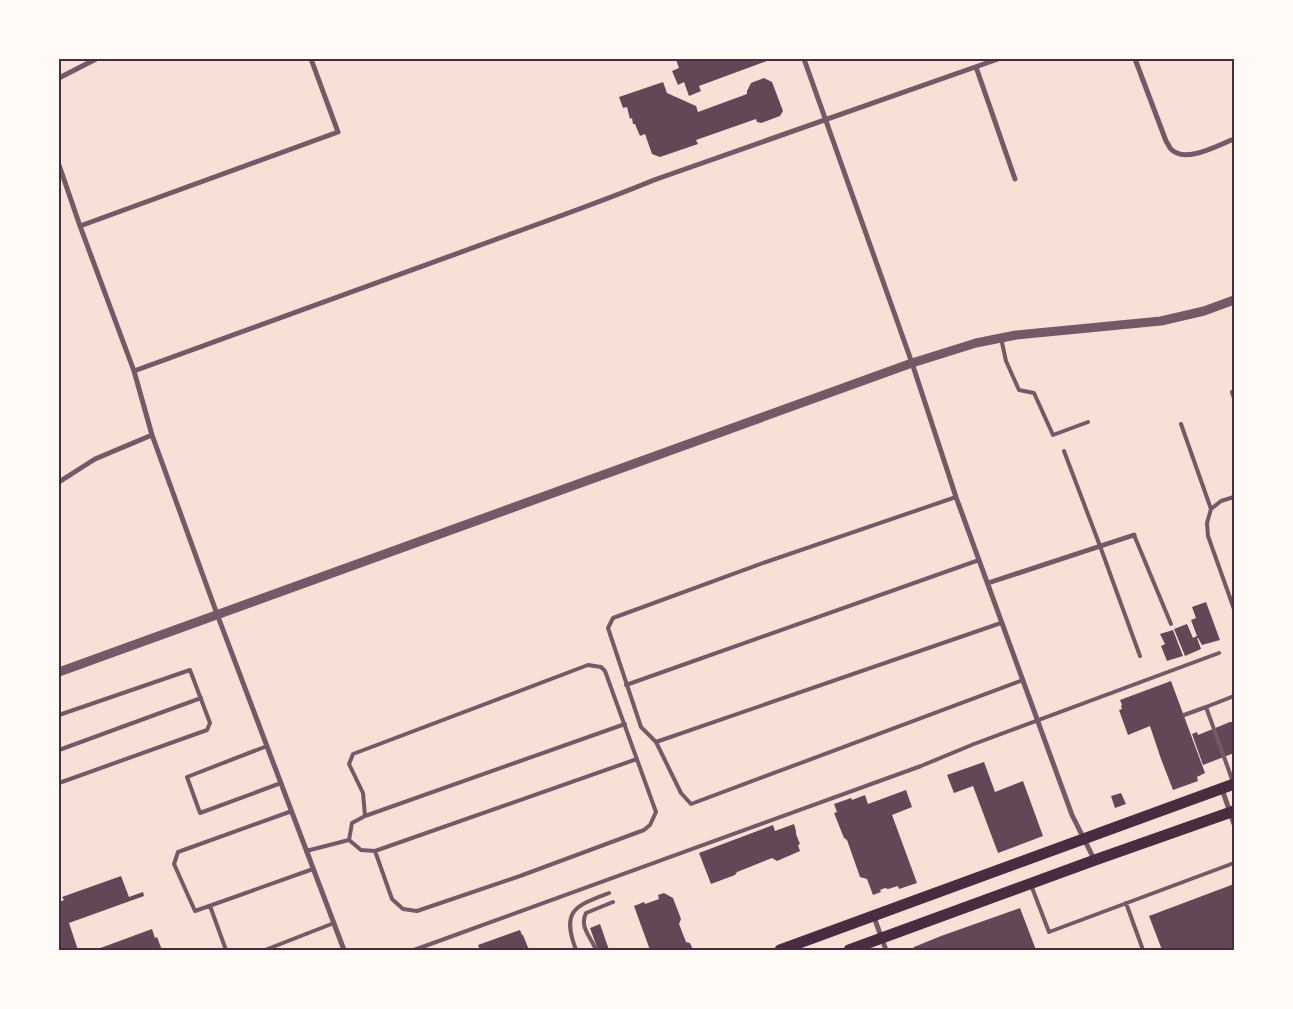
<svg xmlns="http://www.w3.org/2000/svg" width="1293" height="1009" viewBox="0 0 1293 1009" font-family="Montserrat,sans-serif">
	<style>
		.building { fill: #644757 }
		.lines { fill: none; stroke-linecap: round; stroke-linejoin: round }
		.service { stroke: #755966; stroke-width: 4 }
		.minor { stroke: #755966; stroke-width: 5 }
		.tertiary { stroke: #755966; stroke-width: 9 }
		.primary { stroke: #4a2c40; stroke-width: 11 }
		.neatline { fill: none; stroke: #4a2c40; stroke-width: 2 }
	</style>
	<rect width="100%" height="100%" fill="#f7e1d7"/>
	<path class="building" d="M676,59H766L767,61L699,86L701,91L689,96L684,82L678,85L672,71L679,68Z
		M764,78L772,82L783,111L780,116L761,123L757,122L756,119L696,140L698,144L660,157L652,154L645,134L640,136L635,124H633L632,118L630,119L627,107L623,108L619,97L663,82L667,93L696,106L698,112L747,94V91L751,83Z
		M1206,602L1220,640L1202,645L1198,638H1197L1201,649L1185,656L1174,629L1187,624L1193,638L1197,636L1191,620L1196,618L1192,607Z
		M1173,630L1183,656L1167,661L1161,646L1165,644L1160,634Z
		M1171,681L1205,773L1197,777L1198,781L1173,790L1161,759L1150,726L1128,735L1119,710L1122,709L1121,706L1122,705L1120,700Z
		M1230,722H1234V753L1203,765L1192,734L1197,732L1198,735Z
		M984,762L995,792L1023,781L1043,836L998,853L973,786L954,793L947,775Z
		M906,790L912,807L892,815L917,883L899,889L898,886L888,889L885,888L880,890L881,892L873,895L867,879L860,877L847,840L844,838L834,813L837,812L834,804L851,798L852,800L865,795L868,804Z
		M1121,793L1126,804L1115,808L1111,796Z
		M794,824L796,831V834L800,844L798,845L800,851L777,861L772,858L737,872L735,875L711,884L699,853L773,825L775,831Z
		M121,876L129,897L143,892L144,896L69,923L78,950H59V902L64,900L62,897Z
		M1234,884V950H1162L1149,916Z
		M664,893L673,898L681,919L679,924L686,942L690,943L693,950H650L634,906L644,902L645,904L659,899L658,895Z
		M1020,908L1036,950H912L914,947L941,936Z
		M600,924L609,950H598L590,928Z
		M152,929L155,938L157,937L162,950H95Z
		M520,930L522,935H523L529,950H480L478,945Z"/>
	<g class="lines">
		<path class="service" d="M1001,338L1006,361L1019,390L1034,393L1053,435L1088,422
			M1232,392L1234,398
			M1181,424L1211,509
			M1064,451L1100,546L1140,656
			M956,497L766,562L613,618L608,628L641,727L656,742L681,793L691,804L1023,680
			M1234,497L1221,501L1211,509L1207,523L1208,536L1234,609
			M1134,535L1171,624
			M626,685L979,560
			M1206,707L1234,696
			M59,715L190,670L210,723L207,730L59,783
			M1184,715L1206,707L1233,782
			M656,742L1001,623
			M267,746L187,777L200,813L281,783
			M59,750L201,698
			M292,811L178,852L174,864L195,911L313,869
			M365,816L625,724
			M306,851L349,840L352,823L365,816L363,793L349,764L353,754L588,665L601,667L605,671L656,812L650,825L644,830L520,876L417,911L403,909L392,899L375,851L361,850L349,840
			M375,851L637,759
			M1031,885L1049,932L1234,863
			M1126,903L1143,950
			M210,906L226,950
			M265,950L334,923
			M414,950L921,766L974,744L1219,653
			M576,950C561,910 575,906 609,893
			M596,950C591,937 579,927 586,913L613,902"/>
		<path class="minor" d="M804,59L912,363L956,497L1072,815L1094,859
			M1135,59L1166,141C1168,144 1169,146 1170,148C1184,165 1218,145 1234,139
			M976,67L1015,179
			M59,78L96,59
			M59,165L80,226L134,371L152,435L217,614L344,950
			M80,226L338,132L311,59
			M134,371C259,326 384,281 508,235C557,217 606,200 654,180L998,59
			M59,482L95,459L152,435
			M988,583L1134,535
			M1222,789L1234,824
			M874,917L886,950"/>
		<path class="tertiary" d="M59,672L912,363L976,343L1016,335L1161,321L1204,311L1234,300"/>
		<path class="primary" d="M780,950L1234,784
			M849,950L1095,860L1234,811"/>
	</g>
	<rect width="1293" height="1009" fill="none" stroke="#fffaf5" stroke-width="120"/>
	<rect x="60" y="60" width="1173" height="889" class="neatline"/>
</svg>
